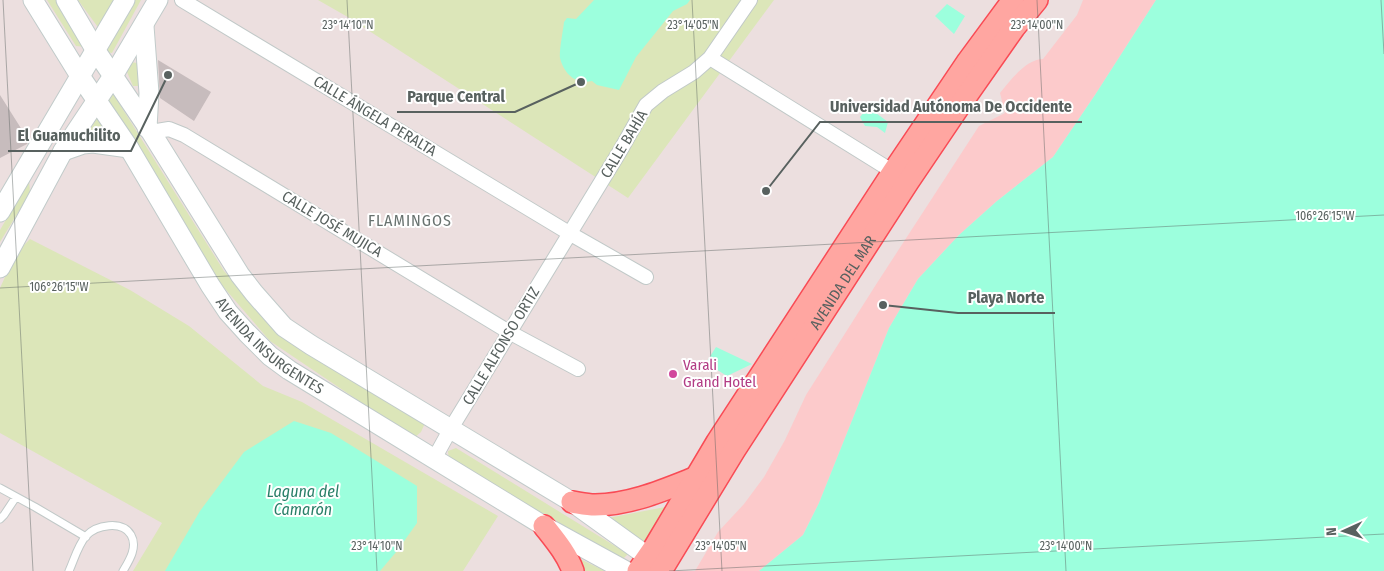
<svg xmlns="http://www.w3.org/2000/svg" width="1384" height="571" viewBox="0 0 1384 571" font-family="'Fira Sans Condensed',sans-serif">
	<style>
		.green { fill: #dce6b9 }
		.sand { fill: #fccacb }
		.water { fill: #9cffdd }
		.building { fill: #c7bcbd }
		.lines { fill: none; stroke-linecap: round; stroke-linejoin: round }
		.lane-casing { stroke: #c1c9c8; stroke-width: 9 }
		.street-casing { stroke: #c1c9c8; stroke-width: 16 }
		.secondary-casing { stroke: #c1cbca; stroke-width: 21 }
		.primary-casing { stroke: #f94b55; stroke-width: 24 }
		.lane { stroke: #fff; stroke-width: 7 }
		.street { stroke: #fff; stroke-width: 14 }
		.secondary { stroke: #fff; stroke-width: 19 }
		.primary { stroke: #ffa6a1; stroke-width: 21 }
		.ticks { fill: none; stroke: #58615f; stroke-width: 1; stroke-opacity: 0.45 }
		.hotel-dot { fill: #d1479c; stroke: #fff; stroke-width: 2 }
		.labels { text-anchor: middle; dominant-baseline: central; stroke-width: 4; stroke-linejoin: round; paint-order: stroke }
		.street-label { font-size: 15px; fill: #58615f; stroke: #fff }
		.hotel-label { font-size: 15px; fill: #b23c85; stroke: #fff; text-anchor: start }
		.neighbourhood-label { font-size: 16px; letter-spacing: 1px; fill: #697370; stroke: #fff }
		.water-label { font-size: 16px; font-style: italic; fill: #287f68; stroke: #fff }
		.ticks-label { font-size: 12px; text-anchor: middle; fill: #58615f; stroke: #fff; stroke-width: 4; stroke-linejoin: round; paint-order: stroke }
		.leader { fill: none; stroke: #58615f; stroke-width: 2 }
		.callout-dot { fill: #58615f; stroke: #fff; stroke-width: 2 }
		.callout-label { font-size: 16px; text-anchor: middle; font-weight: bold; fill: #58615f; stroke: #fff; stroke-width: 4; stroke-linejoin: round; paint-order: stroke }
	</style>
	<rect width="100%" height="100%" fill="#ecdfdf"/>
	<path class="green" d="M47,0H57L86,47L76,46Z
		M78,0H117L100,30Z
		M132,0H141L112,53L107,52V46Z
		M318,0H774L628,198L346,16Z
		M131,62L137,63L139,66L141,84L138,86H133L127,72Z
		M107,84L224,271L276,328L425,423L421,432L414,438L270,341L220,283L99,94Z
		M98,116L111,136L99,135L86,136Z
		M29,180L30,193L0,242V230Z
		M30,239L130,290L189,326L263,386L302,402L498,516L463,571H133L162,523L0,433V288L16,253Z
		M456,448L628,554L620,562L449,461L448,451Z
		M665,507L666,513L640,548L603,519Z
		M578,558L605,571H575Z"/>
	<path class="sand" d="M1083,0H1156L1095,95L1053,157L997,201L959,235L918,279L889,328L819,503L803,535L759,571H695L718,532L744,504L764,477L785,440L806,395L877,283L979,126L1005,113L1000,93C1010,81 1026,59 1043,59L1077,15Z"/>
	<path class="water" d="M594,0H690L687,4L673,11L636,57L619,90L597,85L592,81C576,85 564,74 560,58C559,51 563,31 564,22L567,18L576,19Z
		M1156,0H1384V571H759L803,535L819,503L889,328L918,279L959,235L997,201L1053,157L1095,95Z
		M947,4L965,16L954,34L935,16Z
		M868,107L888,122L885,133L877,127L865,126L860,117Z
		M716,347L752,364L727,376L706,363Z
		M294,421L331,433L417,486V523L397,551L380,571H165L200,511L244,452Z"/>
	<path class="building" d="M158,60L211,92L194,121L160,98Z
		M0,95L29,141L27,144L0,158Z"/>
	<g class="lines">
		<defs>
			<path id="lane" d="M0,488L35,507L86,537
				M0,519L4,515L16,497
				M69,571C74,560 78,545 86,536C96,525 122,520 131,535C138,547 129,561 123,571"/>
			<path id="street" d="M182,0L569,233L646,277
				M710,58L900,176
				M151,132L169,129L184,135L509,332L578,369
				M434,459L450,430L620,151L646,105L663,91L694,72L710,58L750,0"/>
			<g id="secondary">
				<path id="s1" d="M33,0L80,76L129,148L210,285L228,312L247,333L270,356L289,370L544,526L626,571"/>
				<path d="M66,0L96,51L151,132L240,275L254,293L284,327L311,345L572,502L647,556L660,564"/>
				<path d="M144,26L149,93L147,128"/>
				<path d="M63,151L83,144L93,143L129,148"/>
				<path d="M0,212L125,0"/>
				<path d="M0,268L63,151L113,76L158,0"/>
			</g>
			<g id="primary">
				<path d="M572,502C579,503 587,505 595,505C630,505 664,490 697,477"/>
				<path d="M544,526C555,540 567,554 573,571"/>
				<path d="M638,571L654,548L717,442L893,172L968,61L1013,0"/>
				<path id="s2" d="M661,571L734,451L908,182L960,105L1014,28L1037,0"/>
			</g>
		</defs>
		<use href="#lane" class="lane-casing"/>
		<use href="#street" class="street-casing"/>
		<use href="#secondary" class="secondary-casing"/>
		<use href="#primary" class="primary-casing"/>
		<use href="#lane" class="lane"/>
		<use href="#street" class="street"/>
		<use href="#secondary" class="secondary"/>
		<use href="#primary" class="primary"/>
	</g>
	<path class="ticks" d="M3,0L33,571M347,0L377,571M692,0L722,571M1037,0L1066,571M1381,0L1384,54M0,288L1384,215M669,571L1384,534"/>
	<circle class="hotel-dot" cx="673" cy="374" r="5"/>
	<g class="labels">
		<g class="street-label">
			<text transform="translate(375 116) rotate(31)">CALLE ÁNGELA PERALTA</text>
			<text transform="translate(624 144) rotate(-59)">CALLE BAHÍA</text>
			<text transform="translate(332 224) rotate(31)">CALLE JOSÉ MUJICA</text>
			<text stroke="none"><textPath href="#s2" startOffset="341">AVENIDA DEL MAR</textPath></text>
			<text stroke="none"><textPath href="#s1" startOffset="422">AVENIDA INSURGENTES</textPath></text>
			<text transform="translate(501 346) rotate(-59)">CALLE ALFONSO ORTIZ</text>
		</g>
		<g class="hotel-label">
			<text x="683" y="365">Varali<tspan x="683" dy="17">Grand Hotel</tspan></text>
		</g>
		<g class="neighbourhood-label">
			<text x="410" y="220">FLAMINGOS</text>
		</g>
		<g class="water-label">
			<text x="303" y="491">Laguna del<tspan x="303" dy="18">Camarón</tspan></text>
		</g>
	</g>
	<g class="ticks-label">
		<text x="348" y="29">23°14'10"N</text>
		<text x="693" y="29">23°14'05"N</text>
		<text x="1037" y="29">23°14'00"N</text>
		<text x="1325" y="220">106°26'15"W</text>
		<text x="59" y="291">106°26'15"W</text>
		<text x="377" y="550">23°14'10"N</text>
		<text x="721" y="550">23°14'05"N</text>
		<text x="1066" y="550">23°14'00"N</text>
	</g>
	<path class="leader" d="M581 82L515 112H397M766 191L820 122H1082M168 75L131 151H8M883 305L958 313H1055"/>
	<g class="callout-dot">
		<circle cx="581" cy="82" r="5"/>
		<circle cx="766" cy="191" r="5"/>
		<circle cx="168" cy="75" r="5"/>
		<circle cx="883" cy="305" r="5"/>
	</g>
	<g class="callout-label">
		<text x="456" y="102">Parque Central</text>
		<text x="951" y="112">Universidad Autónoma De Occidente</text>
		<text x="69" y="141">El Guamuchilito</text>
		<text x="1006" y="303">Playa Norte</text>
	</g>
	<g transform="translate(1344 531) rotate(267)" stroke="#ffffff" stroke-width="4" paint-order="stroke">
	<path d="M0-4L9 19L0 12L-9 19Z" fill="#58615f"/>
	<text y="-8" font-size="14" font-weight="bold" text-anchor="middle" fill="#58615f">N</text>
	</g>
</svg>
